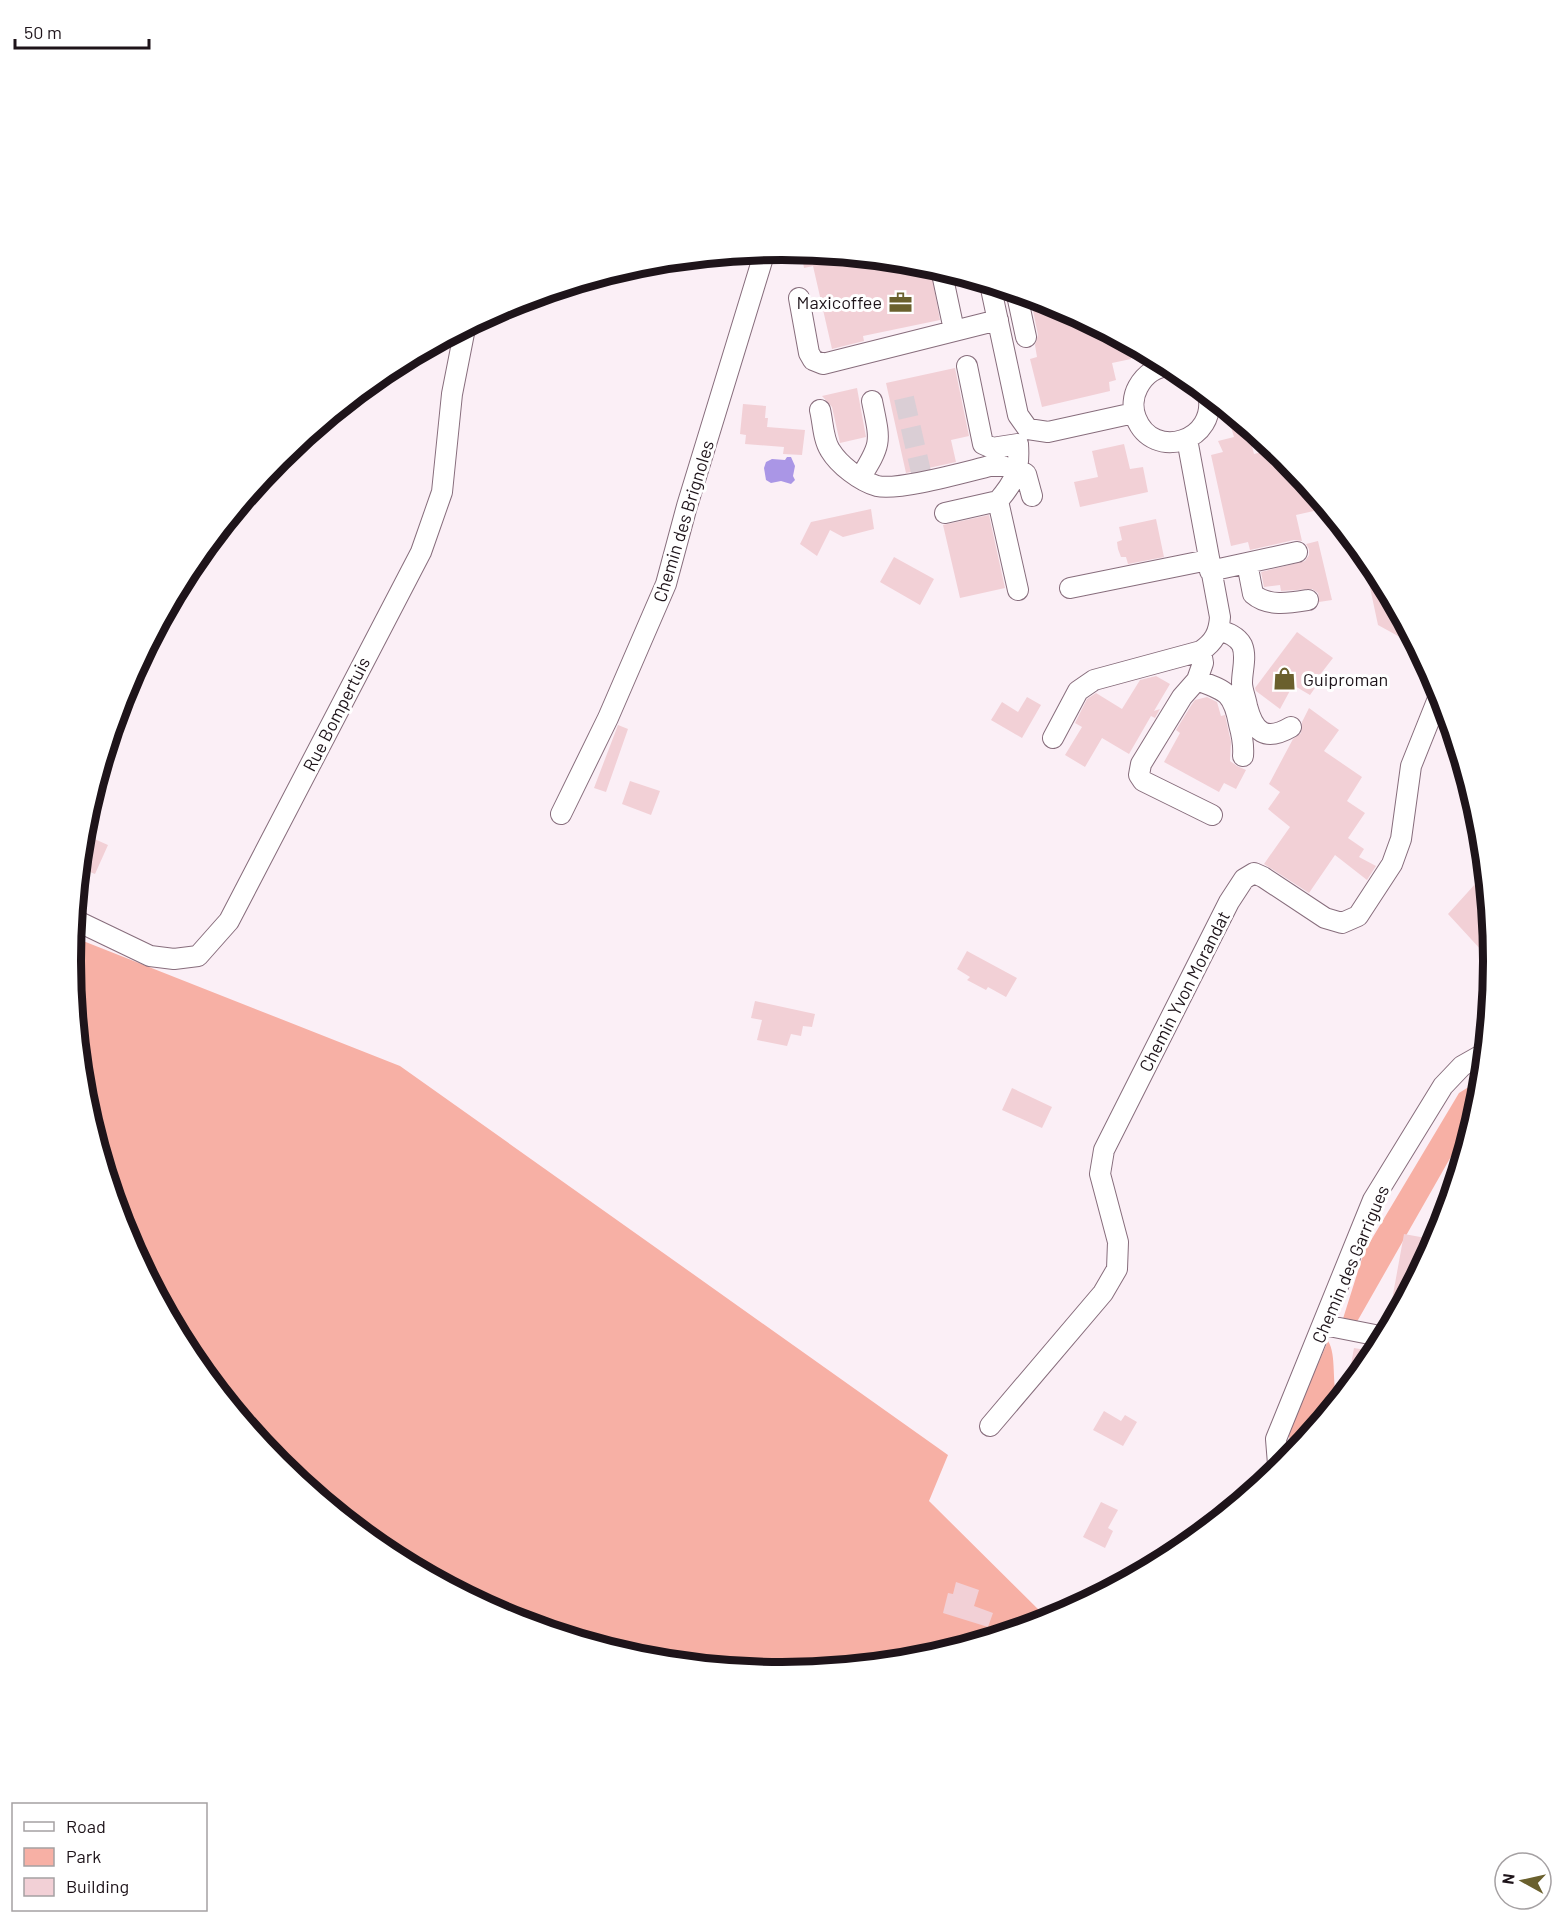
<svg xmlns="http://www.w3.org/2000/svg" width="1565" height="1923" viewBox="0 0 1565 1923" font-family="Barlow,sans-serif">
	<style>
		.green { fill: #f7b0a5 }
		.water { fill: #aa96e6 }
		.building { fill: #f2d0d6 }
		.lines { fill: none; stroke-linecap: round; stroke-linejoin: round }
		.minor-tunnel { stroke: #daced5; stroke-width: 20; stroke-dasharray: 20 10; stroke-linecap: butt }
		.minor-casing { stroke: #876d7c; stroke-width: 22 }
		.minor { stroke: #fff; stroke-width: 20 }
		.labels { text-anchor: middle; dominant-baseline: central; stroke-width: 6; stroke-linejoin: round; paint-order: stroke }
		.poi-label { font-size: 18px; fill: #1e141a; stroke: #fff; text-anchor: end }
		.street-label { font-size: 18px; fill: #1e141a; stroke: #fff }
		.rim { fill: none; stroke: #1e141a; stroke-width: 8 }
	</style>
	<rect width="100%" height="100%" fill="#fbeff6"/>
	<path class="green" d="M73,937L400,1066L948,1455L929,1501L1050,1621L921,1660L782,1673L643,1660L510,1619L387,1553L279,1465L190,1357L125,1234L84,1100L71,961Z
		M1483,1078C1481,1098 1480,1117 1465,1132L1358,1320L1352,1327L1341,1325L1364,1252L1459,1093Z
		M1328,1341C1337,1355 1331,1383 1338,1402L1295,1454L1293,1452L1288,1432Z"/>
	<path class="water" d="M787,457H791L795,466L793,476L795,480L791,484L781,481L771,483L766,480L764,468L766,462L772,459L785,460Z"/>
	<path class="building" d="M801,251L910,262V269L930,266L940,320L863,336L864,341L832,349L813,266L804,268Z
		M1030,296L1055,304L1146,352L1131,357V359L1112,363L1116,380L1109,382L1110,391L1042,407L1030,359L1037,357L1035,345L1038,335Z
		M955,368L969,436L951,440L956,462L906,473L886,383Z
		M857,388L866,437L840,443L832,407L822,396Z
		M743,404L766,406L765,418H768L767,427L805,430L802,455L783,454L784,447L745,444L746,435L740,434Z
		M1244,424L1247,426L1254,454L1275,449L1286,458L1327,508L1296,515L1302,541L1294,540L1250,550L1248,542L1231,546L1211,455L1223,452L1218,441L1234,437L1231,427Z
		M1124,444L1130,469L1143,467L1148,492L1080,507L1074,482L1098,477L1092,451Z
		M871,509L874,529L843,537L830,530L817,556L800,544L811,522Z
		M989,515L1005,588L960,598L943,525Z
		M1156,519L1164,557L1128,564L1126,557H1121L1118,549L1117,542L1122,540L1119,527Z
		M1318,541L1332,600L1319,602L1318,593L1312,589L1281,591L1280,585L1264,587L1261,572L1305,561L1309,555V549L1306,544Z
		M1362,550L1375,566L1418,647L1378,625Z
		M894,557L934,579L920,605L880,582Z
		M1297,632L1333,658L1319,676L1322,678L1310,695L1293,685L1280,709L1256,691L1255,688Z
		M1156,676L1170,684L1154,711L1160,709L1155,718L1151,716L1129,754L1102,738L1085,767L1065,755L1082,727L1075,723L1087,699L1096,693L1122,709L1140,680Z
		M1027,697L1041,705L1022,738L991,720L1002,702L1018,712Z
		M1207,697L1217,702L1221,716L1225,715L1231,742L1230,761L1237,766L1246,770L1236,789L1224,783L1219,792L1164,762L1180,733L1176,730L1192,704L1195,700Z
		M1309,708L1339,730L1324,751L1362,777L1347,801L1365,813L1348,838L1364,849L1359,857L1376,866L1367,880L1335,855L1309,893L1264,864L1290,827L1268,809L1280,792L1269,784L1293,739L1301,733L1302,722Z
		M618,725L628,729L606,792L594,788Z
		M630,781L660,791L651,815L622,804Z
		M83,834L108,845L95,874L80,868Z
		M1486,872L1494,962V964L1448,914Z
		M967,951L1017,978L1006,997L988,987L986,990L967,980L970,977L957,969Z
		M755,1001L815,1014L812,1027L803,1026L801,1036L791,1034L787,1046L757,1040L762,1020L751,1018Z
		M1012,1088L1052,1107L1042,1128L1002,1110Z
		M1404,1234L1437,1240L1404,1302L1392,1300Z
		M1354,1348L1377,1352L1346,1392Z
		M1104,1411L1121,1421L1125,1415L1137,1422L1123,1446L1093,1430Z
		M1101,1502L1118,1510L1108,1528L1113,1531L1105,1548L1083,1537Z
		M956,1582L979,1590L974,1606L993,1613L988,1627L943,1613L948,1593L953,1594Z"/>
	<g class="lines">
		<path class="minor-tunnel" d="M904,398L921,472"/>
		<defs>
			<path id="minor" d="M941,269L954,330
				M990,284L1018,415L1028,429L1048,432L1134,413
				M1019,293L1017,295L1026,337
				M799,298L809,353L813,360L823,364L998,320
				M967,366L983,444L992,448L1018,444C1020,471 1015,481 998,501L1018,590
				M1171,366C1157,366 1145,374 1138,387C1133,396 1132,408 1136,418C1153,462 1219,441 1208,394
				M820,410C823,422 823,439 830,450C839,465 860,481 877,486C899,491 965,472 990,466H1003
				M1018,469L1026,474L1032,496
				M860,478C883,442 880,441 872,401
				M945,513L998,501
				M1247,563L1253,594C1268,607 1290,603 1308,600
				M1210,571L1297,552
				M1070,588L1208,560
				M1219,630C1228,633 1237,636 1242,645C1247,657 1242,670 1242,683C1242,690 1246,699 1247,706C1254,732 1265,742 1291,727
				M1201,651L1203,663L1197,680L1182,697L1141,764L1139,775L1143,781L1212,815
				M1197,680C1226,691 1233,692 1239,724C1242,735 1244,745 1243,756
				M1053,738L1078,691L1094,680L1201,651C1214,642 1219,633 1220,617L1187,439
				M561,814L608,718L666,584L687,506L765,251
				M75,920L150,956L174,959L198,956L229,921L421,552L442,492L452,394L465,328
				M1324,1325L1385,1337
				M990,1426L1103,1293L1117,1269L1118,1242L1100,1174L1104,1150L1229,902L1244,879L1254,873L1263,877L1325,918L1342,923L1358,916L1392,864L1401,839L1411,766L1441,691
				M1281,1469L1278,1464L1276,1439L1373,1200L1443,1086L1462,1066L1485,1053"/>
		</defs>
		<use href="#minor" class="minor-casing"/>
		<use href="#minor" class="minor"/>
	</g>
	<defs>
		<symbol id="office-bare" viewBox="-9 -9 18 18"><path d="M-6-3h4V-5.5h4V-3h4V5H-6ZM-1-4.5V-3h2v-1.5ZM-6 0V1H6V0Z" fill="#6a602d" stroke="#fff" stroke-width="2.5" paint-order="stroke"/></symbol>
		<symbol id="shop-bare" viewBox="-9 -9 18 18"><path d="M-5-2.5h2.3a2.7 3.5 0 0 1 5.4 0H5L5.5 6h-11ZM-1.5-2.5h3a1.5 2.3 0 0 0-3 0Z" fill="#6a602d" stroke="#fff" stroke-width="2.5" paint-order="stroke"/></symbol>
	</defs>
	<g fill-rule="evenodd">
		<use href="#office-bare" x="884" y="286" width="33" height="33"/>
		<use href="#shop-bare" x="1268" y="662" width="33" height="33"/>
	</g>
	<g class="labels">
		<g class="poi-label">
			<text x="882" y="302">Maxicoffee</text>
			<text x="1303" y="679" text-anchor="start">Guiproman</text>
		</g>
		<g class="street-label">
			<text transform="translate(683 521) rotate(-73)">Chemin des Brignoles</text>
			<text transform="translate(336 714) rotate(-63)">Rue Bompertuis</text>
			<text transform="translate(1184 991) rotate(-63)">Chemin Yvon Morandat</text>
			<text transform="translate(1350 1264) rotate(-67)">Chemin des Garrigues</text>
		</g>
	</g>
	<path d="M0 0H1565V1923H0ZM81 961a701 701 0 1 1 1402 0a701 701 0 1 1-1402 0Z" fill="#fff" fill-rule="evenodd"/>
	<path class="rim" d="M81 961a701 701 0 1 1 1402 0a701 701 0 1 1-1402 0Z"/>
	<rect x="12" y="1803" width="195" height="108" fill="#ffffff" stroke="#a5a1a3" stroke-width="1.5"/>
	<rect x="24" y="1822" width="30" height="9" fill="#ffffff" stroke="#a5a1a3" stroke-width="1.5"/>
	<text x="66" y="1833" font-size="18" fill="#1e141a">Road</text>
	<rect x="24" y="1848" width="30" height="18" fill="#f7b0a5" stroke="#a5a1a3" stroke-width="1.5"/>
	<text x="66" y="1863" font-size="18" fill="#1e141a">Park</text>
	<rect x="24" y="1878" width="30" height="18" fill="#f2d0d6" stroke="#a5a1a3" stroke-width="1.5"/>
	<text x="66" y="1893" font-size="18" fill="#1e141a">Building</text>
	<g transform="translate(1523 1881) rotate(278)"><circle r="28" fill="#ffffff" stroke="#a5a1a3" stroke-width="1.5"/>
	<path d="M0-4.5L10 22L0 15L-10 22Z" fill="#6a602d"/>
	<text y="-9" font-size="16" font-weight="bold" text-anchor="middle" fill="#1e141a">N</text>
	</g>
	<path d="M15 39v9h134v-9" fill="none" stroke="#1e141a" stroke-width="3"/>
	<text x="24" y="39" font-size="18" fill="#1e141a" stroke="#ffffff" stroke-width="4.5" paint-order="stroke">50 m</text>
</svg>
